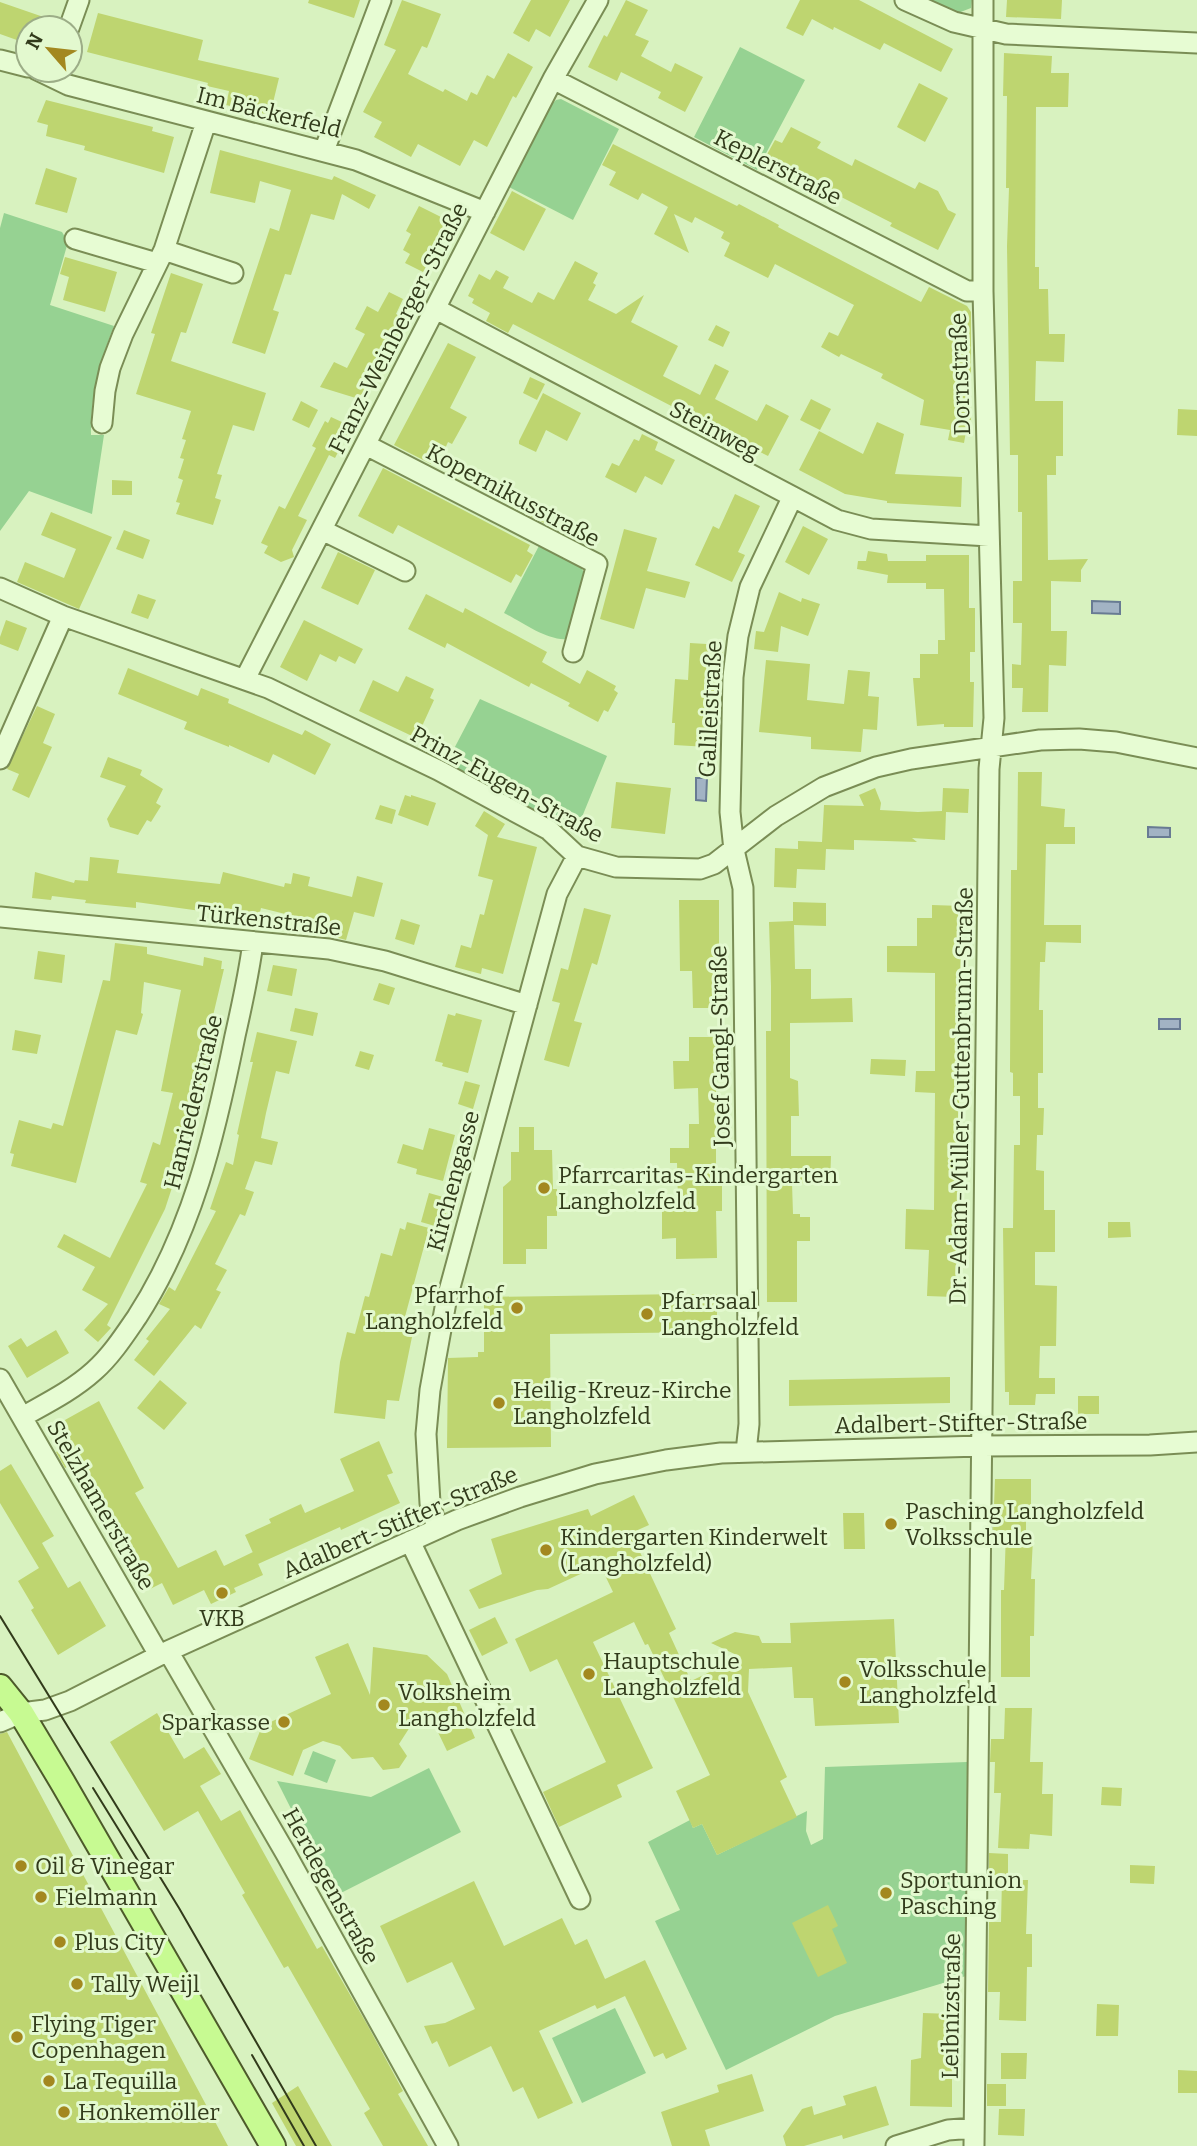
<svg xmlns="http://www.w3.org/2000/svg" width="1197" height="2146" viewBox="0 0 1197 2146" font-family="Bitter,serif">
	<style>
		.green { fill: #96d292 }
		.water { fill: #a2b3c4; stroke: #687b93; stroke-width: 2 }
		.building { fill: #bed570 }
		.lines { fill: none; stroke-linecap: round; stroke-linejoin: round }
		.minor-casing { stroke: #7a8d55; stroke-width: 23 }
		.major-casing { stroke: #4d5a2a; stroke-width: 28 }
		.minor { stroke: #e7fcd3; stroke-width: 19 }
		.major { stroke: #c7fa92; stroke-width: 24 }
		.tram { stroke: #323b1b; stroke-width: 2 }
		.poi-dot { fill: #a3881f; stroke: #e3f9cf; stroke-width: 2.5 }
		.labels { text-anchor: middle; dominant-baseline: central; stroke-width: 6; stroke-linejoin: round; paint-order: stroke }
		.street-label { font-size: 23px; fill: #323b1b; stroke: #e3f9cf }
		.poi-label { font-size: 23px; fill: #323b1b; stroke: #e3f9cf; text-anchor: start }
	</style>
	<rect width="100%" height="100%" fill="#d8f2bf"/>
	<path class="green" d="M921,0H972L971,8L958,13Z
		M740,47L805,80L757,170L694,137Z
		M561,99L619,129L573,220L507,186L552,104L556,100Z
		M4,213L62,232L68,242L50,305L114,326C100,361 90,398 91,435H104L92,514L29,491L0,531V228Z
		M541,542C559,552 583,558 586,580L567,639C547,641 522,622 504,613Z
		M480,699L607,756L575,834L446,764Z
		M313,1751L336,1760L327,1783L304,1774Z
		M967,1762L966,1976L835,2016L726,2070L655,1921L680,1910L648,1842L690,1820L693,1828L702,1824L717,1855L807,1811L806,1831L811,1845L823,1839L825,1767Z
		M429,1768L461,1832L335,1896L277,1781L371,1797Z
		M615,2008L646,2073L582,2103L552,2038Z"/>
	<path class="water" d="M1092,601L1120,602V614L1092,613Z
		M696,778H707L706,801L696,800Z
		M1148,827L1170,828V837H1148Z
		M1159,1019H1180V1029H1159Z"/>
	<path class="building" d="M309,0H360L354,18L308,3Z
		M402,0L441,14L427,48L422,46L408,74L443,92L445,89L467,101L471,92L477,95L487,75L494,79L508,53L533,67L516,98L513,96L487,147L474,140L460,166L418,144L411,157L374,137L382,122L363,112L396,50L384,45Z
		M531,0H570L550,37L536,29L529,42L513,33Z
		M626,0L648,10L635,35L649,41L641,56L671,72L675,63L703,77L685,112L658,98L661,92L621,72L617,81L588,67L604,35L607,37Z
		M800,0H859L953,49L941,72L884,43L880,50L834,27L833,30L812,19L803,36L786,28Z
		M1007,0H1062L1061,19L1006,17Z
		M0,2L58,22L57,28H28V44L0,34Z
		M98,13L203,40L198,60L279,78L270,115L226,105L229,91L207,86L208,83L87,52Z
		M1004,53L1052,56L1051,73H1069L1068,107H1036L1035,267H1039V289H1048L1049,334H1065L1064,362L1036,361L1035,401H1063V456H1056V475H1047L1048,560L1088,559L1081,570V582L1051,581V631H1067L1066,666L1049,665L1048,712H1022L1023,688H1012V664L1021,665L1022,623H1013V581H1022V512H1018V455H1010L1007,246L1009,188H1006L1007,96H1003Z
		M919,83L948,98L925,142L897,127Z
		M46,100L153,127L152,131L174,137L164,173L84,150L85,146L46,136L48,125L37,122Z
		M791,127L821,142L817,148L852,166L855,159L915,189L919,182L938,191L948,210L956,214L938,250L890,226L892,223L765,158L775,140L782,143Z
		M613,144L737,206L739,204L779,225L778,227L791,234L921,302L929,287L967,306L971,312V420H968L964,443L948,440L950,430L920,425L924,400L881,378L883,374L841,354L839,357L821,347L829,332L838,336L854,305L775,264L768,278L724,256L730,243L721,238L724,232L695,217L692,223L674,214L689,253L654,234L668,207L642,193L638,200L609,185L616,172L602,165Z
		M220,150L332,180L334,176L376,195L369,209L342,194L334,220L311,214L291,275L285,274L273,310L279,312L265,354L232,343L270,228L279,231L291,190L260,181L255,203L210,193Z
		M46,168L77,178L67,213L35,204Z
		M512,191L546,209L524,251L490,233Z
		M419,206L453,223L439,248L437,247L423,272L405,263L410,254L403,250L411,234L406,231Z
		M65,257L117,272L105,312L63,300L69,277L60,274Z
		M575,261L598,273L593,283L596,285L588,300L616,314L644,295L631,322L678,346L663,376L700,395L715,364L729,371L715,399L757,421L766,404L789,416L768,456L513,324L508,333L486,321L490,313L472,303L474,299L468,296L479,274L490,280L496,270L509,277L503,288L532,303L538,292L554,300Z
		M171,273L203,284L186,333L181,332L171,361L266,393L254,431L233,425L217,474L222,475L215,498L221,500L213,525L176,514L180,503L176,502L183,480L178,478L184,459L180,458L186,440L182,439L191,411L136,394L155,334L151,333Z
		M389,292L403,299L396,314L408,320L393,349L390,347L365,396L361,394L359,399L320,387L334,362L347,368L365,334L355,329L367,306L378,312Z
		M716,325L730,332L723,347L708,340Z
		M448,343L476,357L450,408L467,417L452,444L448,442L443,453L438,450L431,464L394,445Z
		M530,377L545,384L537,400L523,393Z
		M543,393L581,413L567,441L546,430L536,452L519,444V441Z
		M811,399L831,409L820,430L800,420Z
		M301,401L318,410L309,428L292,420Z
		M1178,409L1197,410V436L1177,435Z
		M331,417L344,423L341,429L348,433L335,458L329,455L298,516L307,520L292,550L294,557L281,562L264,553L268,546L261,543L279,506L285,509L316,448L312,446L325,421L328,423Z
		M877,422L904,434L895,474L962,477L961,507L887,503V501L845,494L799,470L819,431L863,454Z
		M642,434L658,442L655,450L675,460L662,485L645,476L636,493L605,477L612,463L619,466L634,439L639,441Z
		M383,468L530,545L527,551L533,555L521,577L516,574L511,583L398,525L393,534L358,516Z
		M112,480L132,481V495H112Z
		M735,494L760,506L738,552L745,555L732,582L695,565L713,526L719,529Z
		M536,502L551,510L544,523L530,516Z
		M51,512L112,537L79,609L17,582L25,562L64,578L76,549L41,535Z
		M803,526L828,539L809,575L785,562Z
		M624,529L657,538L647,571L690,582L685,598L646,588L634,629L600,619Z
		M124,530L150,540L143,559L116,549Z
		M868,551L887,554L888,561H926V555H969V608H975V652H970V682H974L973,727H944V724L917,726L913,678H920V654H938V640H945L944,589H926V583H887L888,575L857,569L858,561H866Z
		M338,552L375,570L358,605L321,588Z
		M779,592L801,602L802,598L820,604L808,636L781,626L778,652L754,649L756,631L764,632Z
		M138,594L156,600L148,619L131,613Z
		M426,594L463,613L465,608L547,652L542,662L580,684L587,670L616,686L614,690L618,693L608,712L604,710L598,722L568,706L570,703L531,683L529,687L447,643L445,648L408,629Z
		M6,620L27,628L18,651L0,644V637Z
		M304,620L363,649L355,664L339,656L336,662L320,654L307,681L280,667Z
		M690,643L723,645L721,683L717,682L716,707H710L708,747L674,745L675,723H672L675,679L688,680Z
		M766,660L810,664L807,700L844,704L848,670L870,672L868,696L879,697L877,730L863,729L861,752L811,749V737L759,732Z
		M128,668L198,696L201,688L229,699L228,703L302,735L305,730L331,744L315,775L273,754L269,763L229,745V747L184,729L187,722L118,694Z
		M406,676L434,689L430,698L434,700L418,735L414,733L412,736L359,711L373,680L398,692Z
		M37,706L55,714L43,743L52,747L29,798L12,790L19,774L7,769Z
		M108,757L142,770L140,775L163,789L156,803L161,806L151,822L147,820L138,835L110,827L107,819L126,786L100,777Z
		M1018,772H1042L1041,806L1065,809L1064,827H1075V844H1046L1044,925H1081V943L1046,942L1045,962H1040L1039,1010H1043V1073H1038V1108H1044L1043,1135H1037L1036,1170L1044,1171V1210H1055V1252H1035V1285L1057,1286L1056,1346H1040L1039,1378H1055V1394H1036L1035,1405H1009V1392H1005L1003,1228H1013L1014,1145H1020V1096H1013V1073L1010,1072L1011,870H1017Z
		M616,782L671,788L665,834L611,828Z
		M875,788L881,803L880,810L918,812L942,811L943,788L969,789L968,813L946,812L945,840L912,838L917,842L854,840V850L826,849L825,870L797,869L796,888L774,887L775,848L798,849V841L822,842L824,805L864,806L859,795Z
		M405,795L411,797V795L436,803L428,826L398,815Z
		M380,805L396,810L392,824L375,819Z
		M484,811L505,824L497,837L537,847L503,974L482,968L481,974L455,967L461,945L471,948L480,914L484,915L493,880L478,876L488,835L475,826Z
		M90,857L119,860L117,873L220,884L223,872L284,887L285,883L291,884L293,873L310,877L308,886L352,897L357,876L383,883L374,917L354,912L346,940L320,933L322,923L261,908L258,921L208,909V912L136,902V908L85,903L86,900L52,896L51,900L32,898L35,872L74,883L75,880L88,881Z
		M679,900H719V1008H693L692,971H680Z
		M793,902L826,903V926L794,925L795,969H811V999L852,998L853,1022L790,1023V1078L798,1081L799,1116H791V1156H831L830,1184L792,1183L793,1214H800V1217H810V1241H797V1302H767L766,1031H771V986L769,922L793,921Z
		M932,905L962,906L959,1020V1224L954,1297L927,1296L929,1250L905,1249L906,1209L934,1210L935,1093L915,1092L916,1071H935V973L887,972V946H917V918H932Z
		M584,908L611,915L597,965L592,963L574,1021L582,1023L569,1067L544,1060L560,1003L552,1001L561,968L568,970Z
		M401,919L420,925L414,945L395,939Z
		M115,943L147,947V954L203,966L204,957L222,961L221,969H224L208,1037L214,1038L208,1067L191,1131L188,1130L178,1159L181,1160L165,1209L107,1325L111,1328L98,1342L84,1330L108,1304L82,1290L95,1267L57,1247L64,1234L110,1258L147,1184L140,1182L153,1142L160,1145L173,1093L161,1091L181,990L144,982L141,1013L143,1014L137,1035L116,1030L76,1183L11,1166L14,1154L10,1153L19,1120L51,1129L53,1123L63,1126L103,980L110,981Z
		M38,951L65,955L62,983L34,979Z
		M273,965L297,969L292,996L267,991Z
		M379,983L395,988L389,1005L373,1000Z
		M295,1008L318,1013L313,1036L290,1031Z
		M456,1013L482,1020L468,1073L442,1066L443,1063L435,1061L448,1014L455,1016Z
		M15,1030L41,1035L37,1054L12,1050Z
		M257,1032L297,1041L289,1074L276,1071L266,1113L261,1138L278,1142L272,1165L255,1161L245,1189L254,1192L245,1216L240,1214L215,1264L227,1270L216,1290L221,1292L201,1329L195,1325L154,1376L134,1360L149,1341L146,1339L170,1309L159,1304L169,1287L175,1291L216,1211L210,1209L226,1162L233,1165L239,1135L237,1134L253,1062H250Z
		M689,1037H716V1181H722V1211H716L717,1258L676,1259V1238L662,1239V1202H678L677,1163H670V1148H689V1124H699L698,1088L674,1089L673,1061H689Z
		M360,1051L374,1055L369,1070L355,1066Z
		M871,1059L906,1060L905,1076L870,1074Z
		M465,1081L480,1085L473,1109L458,1104Z
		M519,1127H534V1150H552L553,1189H557V1216H547V1249H526V1264H503V1187L511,1180V1152H519Z
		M429,1128L455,1135L443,1181L416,1174L417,1169L397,1163L403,1144L423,1150Z
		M429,1193L450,1199L442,1228L421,1222Z
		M407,1222L429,1228L403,1324L414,1327L399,1401L387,1400L385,1419L334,1413L340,1362L347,1332L355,1334L365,1296L369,1297L381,1253L392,1256L400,1228L405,1230Z
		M1108,1222H1130L1131,1237L1108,1238Z
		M684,1294H717V1332L550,1334L551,1447L447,1448L448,1358L478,1357V1352H484V1297Z
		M56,1330L69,1353L27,1378L8,1346L21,1338L27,1347Z
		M950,1377V1403L789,1406V1380Z
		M160,1380L187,1403L164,1430L137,1408Z
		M1078,1396H1099V1414H1078Z
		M99,1401L144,1488L135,1493L178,1568L216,1550L224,1566L253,1552L263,1575L234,1588L236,1592L211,1604L204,1590L173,1605L162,1583L150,1589L141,1573L143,1571L82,1459L65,1468L56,1452L67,1445L56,1425Z
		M379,1441L393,1473L387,1475L400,1503L341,1530L340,1527L258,1564L245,1535L271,1523L269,1519L301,1504L305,1513L354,1491L340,1459Z
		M11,1464L54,1536L42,1543L68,1588L80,1581L106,1626L58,1655L31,1610L34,1608L18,1581L39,1568L0,1503V1471Z
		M995,1479H1031V1506H1026V1538H1033L1031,1579H1035L1034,1636H1030V1677H1001V1590H1004L1006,1532H993Z
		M634,1495L649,1525L631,1533L676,1629L669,1633L691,1681L741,1657L711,1643L735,1632L759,1636L762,1643H791L790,1623L894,1619L899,1723L815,1726L813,1698H794L792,1667L749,1669L748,1692L787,1777L780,1781L797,1817L717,1855L702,1824L693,1828L676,1791L710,1775L648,1644L645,1645L634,1622L593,1642L653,1768L617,1785L622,1797L559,1827L543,1792L606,1762L557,1659L530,1672L515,1639L613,1592L600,1565L548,1589L537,1590L479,1609L469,1590L502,1574L491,1539L588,1509L591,1516Z
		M843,1513H864L865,1549H844Z
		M495,1617L508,1643L482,1656L469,1630Z
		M348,1643L370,1695L373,1647L427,1655L447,1674L475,1738L447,1751L435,1726L430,1728L419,1713L399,1744L407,1756L399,1768L383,1770L373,1757L352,1759L340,1746L323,1741L303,1750L293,1776L249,1759L262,1726L331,1694L315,1657Z
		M1005,1708H1032L1030,1762H1043L1042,1794H1053L1052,1836L1030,1834L1029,1849L998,1848L1001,1793H994L995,1762H990L991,1739H1004Z
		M157,1713L184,1759L204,1747L221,1774L200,1786L221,1821L240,1810L317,1949L322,1946L368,2026L403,2091L398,2094L428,2146H383L364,2113L370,2109L288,1966L284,1968L242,1895L245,1893L198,1811L164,1831L110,1742Z
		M7,1732L228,2146H0V1734Z
		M1102,1787L1122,1788L1121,1806L1101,1805Z
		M989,1853L1008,1854V1876L989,1875Z
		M1130,1865L1155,1866L1154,1884L1130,1883Z
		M1002,1880H1028L1026,1934H1032V1967H1027L1026,2021L999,2020L1000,1992H988L989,1922H1001Z
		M474,1881L504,1946L562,1918L575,1945L587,1939L605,1979L645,1960L687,2049L666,2059L663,2053L654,2057L625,1996L597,2009L595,2005L539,2031L573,2103L538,2119L523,2087L513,2092L491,2046L449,2067L437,2041L432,2044L424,2026L445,2023L475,2009L452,1962L407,1983L380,1926Z
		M828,1905L838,1926L832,1929L847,1963L818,1977L792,1923Z
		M1097,2004L1119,2005L1118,2036H1096Z
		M923,2013L952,2014V2107L910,2106L911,2060L921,2058Z
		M1001,2053H1027L1026,2079H1001Z
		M1178,2070L1197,2071V2093H1178Z
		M752,2074L764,2111L705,2130L710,2146H672L661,2112L719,2092L717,2085Z
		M987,2084H1006V2106H987Z
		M298,2086L332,2146H296L272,2103Z
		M876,2086L889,2125L843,2139L842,2135L804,2146H786L783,2136L802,2109L812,2106L814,2115L846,2105L843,2096Z
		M999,2109H1025L1024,2136L998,2135Z"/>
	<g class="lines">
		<defs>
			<path id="minor" d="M905,0L954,22L1006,34L1197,43
				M69,28L79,0
				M0,60L28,67
				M37,70L68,85L356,160L485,212
				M553,79L967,291H983
				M324,151L381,0
				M75,239L157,263
				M164,250L233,273
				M436,309L837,520L871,529L989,536
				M102,423L105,391L110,368L123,334L164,250L206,122
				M366,445L597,564L573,652
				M322,530L405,571
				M0,588L63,616L268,688L438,770L549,830L577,856L616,867L700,869L714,864L776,816L824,787L876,767L911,759L1040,740L1079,739L1116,742L1197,758
				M245,679L553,79L598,0
				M0,759L63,616
				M0,917L329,949L385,961L527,1005
				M0,1379L159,1655
				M22,1417C47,1403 73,1390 94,1371C111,1356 124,1336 137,1317C192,1232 215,1135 235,1036C242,1005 249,974 253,942
				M746,1452L749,1424L743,888L734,850L730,812L733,677L738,636L750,587L792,498
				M437,1529L430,1503L426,1434L430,1390L446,1302L557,894L577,856
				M410,1541L580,1899
				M168,1651L286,1854L448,2146
				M0,1722L21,1713L45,1710L70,1701L168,1651L457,1520L520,1497L595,1474L666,1460L721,1453L982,1446L1150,1445L1197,1442
				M896,2146L948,2130L974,2128
				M974,2146L989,769L994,718L983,291V0"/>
			<path id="major" d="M0,1687L21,1713L63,1783L273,2146"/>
		</defs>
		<use href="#minor" class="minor-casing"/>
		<use href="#major" class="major-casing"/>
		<use href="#minor" class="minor"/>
		<use href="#major" class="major"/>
		<path class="tram" d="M0,1616L179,1908L316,2146
			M93,1788L148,1877
			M252,2055L304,2146"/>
	</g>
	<g class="poi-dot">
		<circle cx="544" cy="1188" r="7"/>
		<circle cx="517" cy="1308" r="7"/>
		<circle cx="647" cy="1314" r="7"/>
		<circle cx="499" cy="1403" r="7"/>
		<circle cx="891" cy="1524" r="7"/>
		<circle cx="546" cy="1550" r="7"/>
		<circle cx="222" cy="1593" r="7"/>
		<circle cx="589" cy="1674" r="7"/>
		<circle cx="845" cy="1682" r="7"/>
		<circle cx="384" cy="1705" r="7"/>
		<circle cx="284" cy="1722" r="7"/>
		<circle cx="21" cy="1866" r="7"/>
		<circle cx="886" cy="1893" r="7"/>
		<circle cx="41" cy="1897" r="7"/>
		<circle cx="60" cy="1942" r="7"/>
		<circle cx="77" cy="1984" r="7"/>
		<circle cx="17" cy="2037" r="7"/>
		<circle cx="49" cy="2081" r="7"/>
		<circle cx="64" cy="2112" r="7"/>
	</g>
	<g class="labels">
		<g class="street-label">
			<text transform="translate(269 112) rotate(14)">Im Bäckerfeld</text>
			<text transform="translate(778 167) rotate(27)">Keplerstraße</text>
			<text transform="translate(398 328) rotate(-63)">Franz-Weinberger-Straße</text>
			<text transform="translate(960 374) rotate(-92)">Dornstraße</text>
			<text transform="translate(715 430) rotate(28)">Steinweg</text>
			<text transform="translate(513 495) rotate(28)">Kopernikusstraße</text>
			<text transform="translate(710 709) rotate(-87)">Galileistraße</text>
			<text transform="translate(507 784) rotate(29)">Prinz-Eugen-Straße</text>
			<text transform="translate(269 920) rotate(6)">Türkenstraße</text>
			<text transform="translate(720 1046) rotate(-91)">Josef Gangl-Straße</text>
			<text transform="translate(961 1096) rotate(-89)">Dr.-Adam-Müller-Guttenbrunn-Straße</text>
			<text transform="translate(193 1102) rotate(-76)">Hanriederstraße</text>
			<text transform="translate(453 1181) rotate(-75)">Kirchengasse</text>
			<text transform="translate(961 1423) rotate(-1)">Adalbert-Stifter-Straße</text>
			<text transform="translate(101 1505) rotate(60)">Stelzhamerstraße</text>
			<text transform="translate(400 1522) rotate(-23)">Adalbert-Stifter-Straße</text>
			<text transform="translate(331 1886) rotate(61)">Herdegenstraße</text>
			<text transform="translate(951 2006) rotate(-89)">Leibnizstraße</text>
		</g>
		<g class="poi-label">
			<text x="558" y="1175">Pfarrcaritas-Kindergarten<tspan x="558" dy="26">Langholzfeld</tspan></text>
			<text x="503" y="1295" text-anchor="end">Pfarrhof<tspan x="503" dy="26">Langholzfeld</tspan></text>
			<text x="661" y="1301">Pfarrsaal<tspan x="661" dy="26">Langholzfeld</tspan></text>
			<text x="513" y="1390">Heilig-Kreuz-Kirche<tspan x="513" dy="26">Langholzfeld</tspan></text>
			<text x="905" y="1511">Pasching Langholzfeld<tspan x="905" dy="26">Volksschule</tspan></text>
			<text x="560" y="1537">Kindergarten Kinderwelt<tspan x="560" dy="26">(Langholzfeld)</tspan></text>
			<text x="222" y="1618" text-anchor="middle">VKB</text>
			<text x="603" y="1661">Hauptschule<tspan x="603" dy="26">Langholzfeld</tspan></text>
			<text x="859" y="1669">Volksschule<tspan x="859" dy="26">Langholzfeld</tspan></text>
			<text x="398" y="1692">Volksheim<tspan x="398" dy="26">Langholzfeld</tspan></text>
			<text x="270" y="1722" text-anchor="end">Sparkasse</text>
			<text x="35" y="1866">Oil &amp; Vinegar</text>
			<text x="900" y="1880">Sportunion<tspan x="900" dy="26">Pasching</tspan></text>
			<text x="55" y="1897">Fielmann</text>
			<text x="74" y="1942">Plus City</text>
			<text x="91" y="1984">Tally Weijl</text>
			<text x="31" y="2024">Flying Tiger<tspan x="31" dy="26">Copenhagen</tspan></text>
			<text x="63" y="2081">La Tequilla</text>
			<text x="78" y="2112">Honkemöller</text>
		</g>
	</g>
	<g transform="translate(49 49) rotate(298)"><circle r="33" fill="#e3f9cf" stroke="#9cad87" stroke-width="2"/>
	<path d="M0-5L12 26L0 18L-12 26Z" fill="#a3881f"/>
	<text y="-10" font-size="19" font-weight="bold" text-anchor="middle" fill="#323b1b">N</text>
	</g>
</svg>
